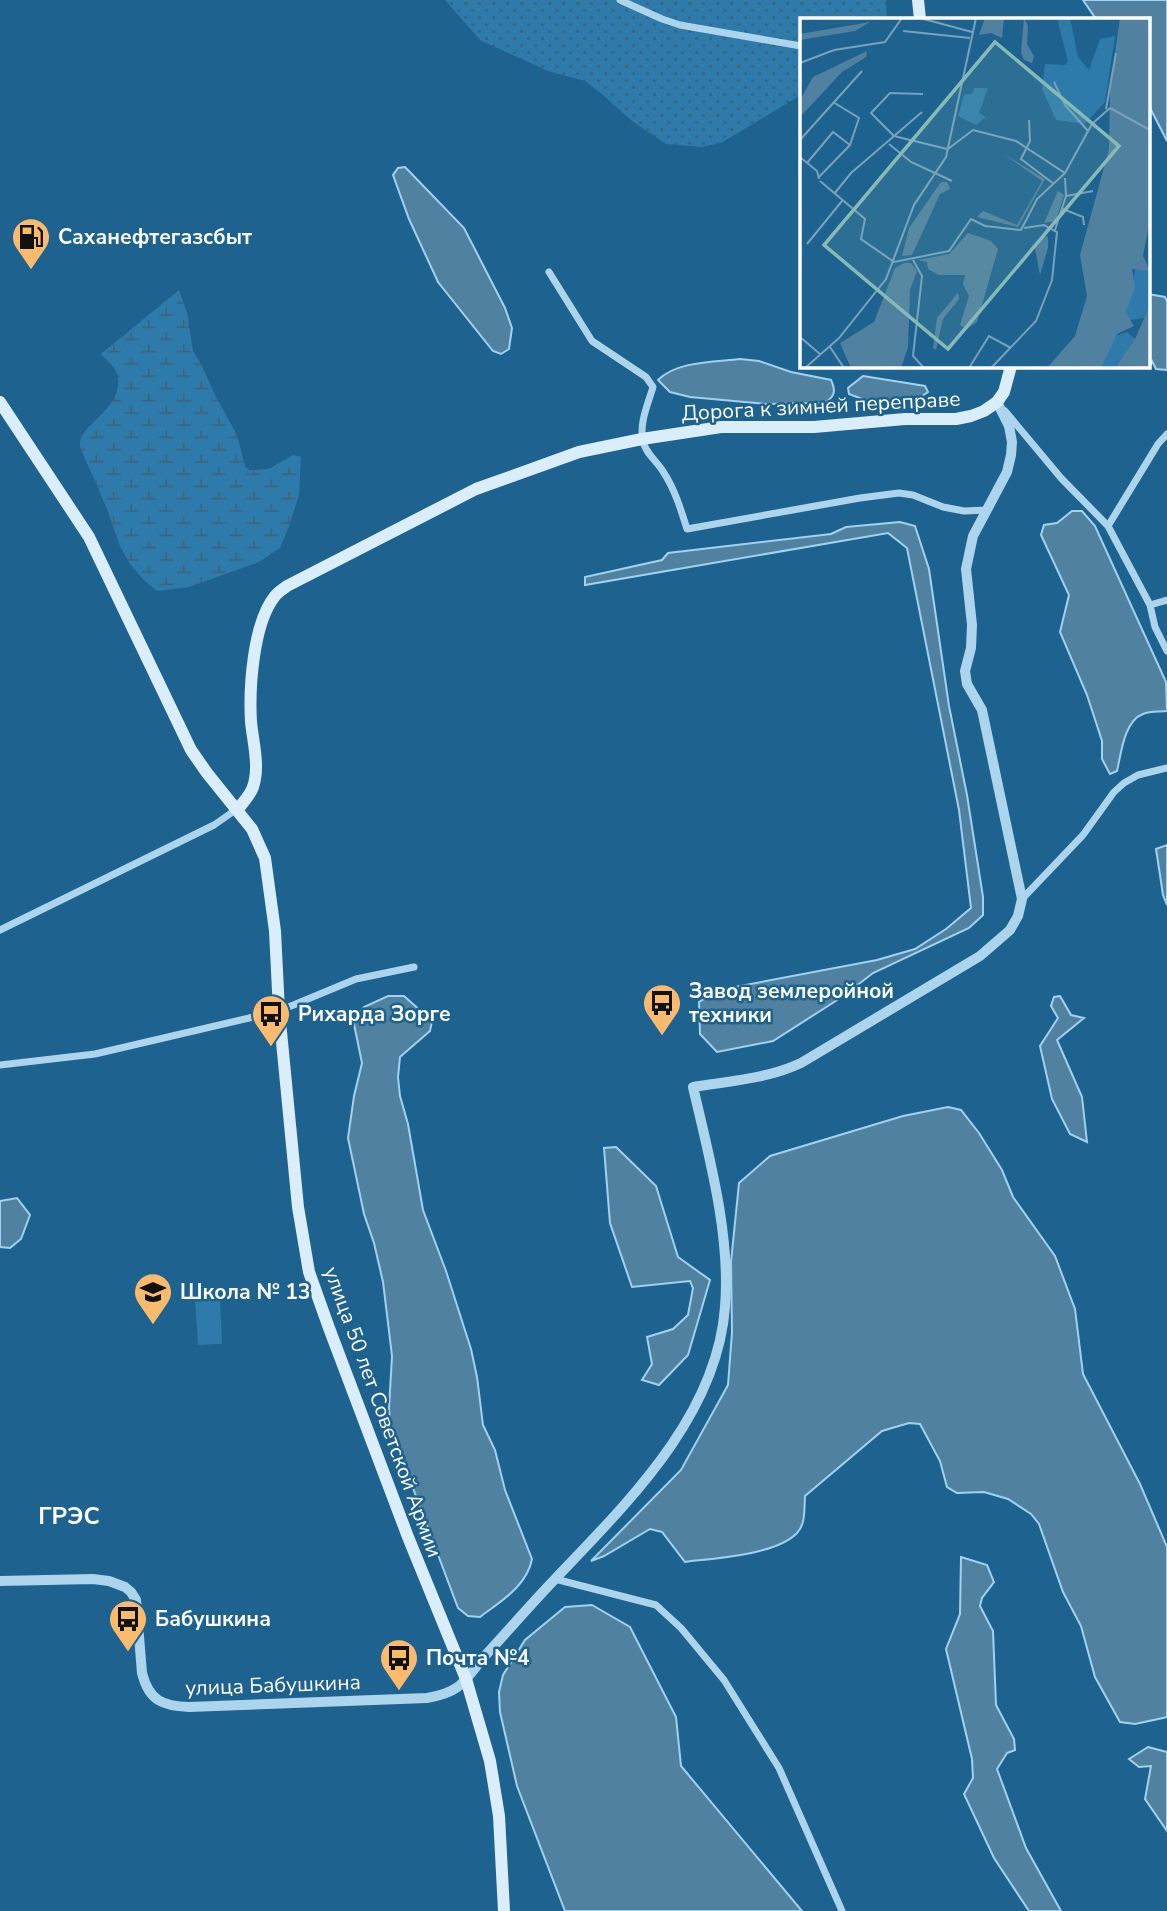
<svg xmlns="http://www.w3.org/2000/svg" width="1167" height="1911" viewBox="0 0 1167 1911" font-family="'Nunito Sans',sans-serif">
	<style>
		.green { fill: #2e7bab }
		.wetland { fill: url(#wetland-marsh) }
		.garden { fill: url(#garden-dots) }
		.water { fill: #5181a0; stroke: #a0d2ef; stroke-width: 2 }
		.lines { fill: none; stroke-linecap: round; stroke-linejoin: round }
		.minor { stroke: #add4ed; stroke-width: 7 }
		.tertiary { stroke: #add4ed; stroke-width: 10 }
		.secondary { stroke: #d9edfa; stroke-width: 12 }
		.labels { text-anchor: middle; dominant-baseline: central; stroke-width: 5; stroke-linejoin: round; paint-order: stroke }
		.poi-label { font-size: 21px; font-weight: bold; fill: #fff; stroke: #1e628f; text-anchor: start }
		.street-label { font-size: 21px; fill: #fff; stroke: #1e628f }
		.quarter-label { font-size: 24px; font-weight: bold; fill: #fff; stroke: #1e628f }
		.inset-river { fill: none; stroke: #5181a0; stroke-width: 3.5 }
		.inset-road { fill: none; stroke: #78a1bc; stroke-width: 2 }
		.view { fill: #87bab6; fill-opacity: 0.15; stroke: #87bab6; stroke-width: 3.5 }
		.inset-edge { fill: none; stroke: #fff; stroke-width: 3.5 }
	</style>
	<defs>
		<pattern id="wetland-marsh" width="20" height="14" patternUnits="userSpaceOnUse" patternTransform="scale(1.75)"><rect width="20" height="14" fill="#2e7bab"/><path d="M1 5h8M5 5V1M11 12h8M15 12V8" fill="none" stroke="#3d647c"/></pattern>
		<pattern id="garden-dots" width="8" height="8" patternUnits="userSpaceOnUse" patternTransform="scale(1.75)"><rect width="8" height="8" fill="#2e7bab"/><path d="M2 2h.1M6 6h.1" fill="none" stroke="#3d647c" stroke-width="1.8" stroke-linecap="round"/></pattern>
	</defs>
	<rect width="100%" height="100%" fill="#1e628f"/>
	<path class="green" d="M220,1298L222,1344L198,1345L195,1299Z"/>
	<path class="wetland" d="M179,290L187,313L193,351L200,362L215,395L237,435L245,466L249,470L269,469L293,455L301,457L299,495L289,526L280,548L259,562L189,587L157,591L144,580L130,564L120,546L107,509L80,447C77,425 119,412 118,382C118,378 118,374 116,371C113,365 105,359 101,354Z"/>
	<path class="garden" d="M445,0H886L887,18V19H801V95L721,143L702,147L666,144L632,121L603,95L585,81L548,71L480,40Z"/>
	<path class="water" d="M1083,0H1167V141L1148,104V19H1096Z
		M405,167L464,228L505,308L512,328L509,349L501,354L493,351L438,282L409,219L393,175L398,168Z
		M1148,294L1165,297L1167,302V370L1156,369L1151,359V364H1148Z
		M740,359L759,361L791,372L831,380C836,391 835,396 825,403L766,404L690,397L670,392L658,380C677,361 714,362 740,359Z
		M863,376L925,386L928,392L918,399L870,402L849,394L848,388Z
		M1072,511H1082L1095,526L1166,682L1167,711C1160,712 1150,711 1143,714C1124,721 1121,754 1117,771L1110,774L1102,759V741L1087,695L1060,632L1069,595L1041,535L1044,525L1057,523Z
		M900,522L915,526L929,569L949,706L967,795L983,897V915L969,928L873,973L842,997L773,1041L717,1052L700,1034L699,1002L719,990L877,960L915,949L946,929L971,908L959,810L907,548L888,533L585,585V577L662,560L668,553L831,534L846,527Z
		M1167,845V905L1163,895L1156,849Z
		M388,996H404L432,1021L430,1031L400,1057L398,1077L400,1096L408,1124L423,1210L446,1271L471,1349L477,1377L483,1425L495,1450L505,1490L532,1559C527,1586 501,1601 480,1617L468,1616L458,1608L390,1427L389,1408L392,1356L383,1282L374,1243L364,1214L348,1138L354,1096L362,1063L354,1024L358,1015L364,1007Z
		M1060,996L1071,1015L1084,1018L1057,1040L1082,1097L1087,1142L1070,1134L1052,1099L1040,1046L1058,1018L1051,1006L1054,997Z
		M948,1107L961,1110L979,1133L1002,1170L1013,1197L1055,1256L1075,1309L1083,1374L1140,1484L1167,1547V1717L1163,1718L1135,1724L1120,1722L1095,1677L1081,1626L1063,1592L1039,1524L1031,1514L1008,1499L984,1492L957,1493L947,1487L940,1461L920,1424L909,1423L882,1431L805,1496C804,1508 806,1524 797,1533C776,1555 715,1558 685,1562L662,1532L650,1529L604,1556L591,1561L681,1470L728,1385L732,1332L731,1262L739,1183L770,1156L903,1116Z
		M616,1147L656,1186L678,1257L710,1280L688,1355L659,1385L642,1380L652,1364L647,1337L673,1329L688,1315L693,1288L690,1281L632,1287L610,1223L604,1148Z
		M17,1198L30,1215L21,1239L10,1248L0,1247V1201Z
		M961,1557L987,1565L994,1582L982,1598L980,1606L993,1631L996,1705L1014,1739L1015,1750L1007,1753L997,1769L1026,1848L1061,1911H1029L994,1858L964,1794L973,1778L972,1759L946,1649L960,1614Z
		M592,1605L630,1627L676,1717L681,1766L802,1911H565L517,1786L500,1712L499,1692L503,1675L525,1640L565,1607Z
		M1148,1747L1167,1752V1831L1145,1799L1151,1766L1139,1767L1129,1759Z"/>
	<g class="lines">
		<path class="minor" d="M620,0L662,19L680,25L801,46
			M549,272L592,341L646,377L653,387C648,404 639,423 643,441C645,453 658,462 664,473C675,490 681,510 687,529L860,498L899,493L913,495L943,507L964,511L987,510
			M1005,411L1061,478L1108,526L1150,605L1155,627L1167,651
			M1108,526L1158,444L1167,434
			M1150,605L1167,600
			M1022,899L1083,835L1114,792L1124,783L1138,775L1167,768
			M0,930L214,825L237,809
			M0,1065L95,1054L279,1011L356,979L414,967
			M555,1579L656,1605L681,1628L724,1680L779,1768L842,1911"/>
		<path class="tertiary" d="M0,1581L93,1579L109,1581L125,1587L131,1592L136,1600L142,1673C149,1701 163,1706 189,1707L427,1698C458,1693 463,1684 482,1659C507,1632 531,1604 557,1577C628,1502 717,1416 725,1307C731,1236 709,1156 693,1087C730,1081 767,1079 801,1063L980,956L1010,930L1018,916L1022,899L982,710L967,684L965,671L971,648L972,625L966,569L973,536L1007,472L1011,455L1012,442L1009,426L997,402"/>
		<path class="secondary" d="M918,0L920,19
			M0,402L89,537L191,750L207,773L252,829L265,858L275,931L279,1011L298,1207L309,1272L329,1328L408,1537L466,1679L490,1761L499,1816L504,1911
			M238,809C243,802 250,796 253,787C260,767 253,742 251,722C249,688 253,623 275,596C278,592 283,589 287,586L476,489L579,452L642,439L721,427H814L905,419H956L971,416L984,411L997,402L1004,392L1011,366"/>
	</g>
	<defs>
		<symbol id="fuel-pin" viewBox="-11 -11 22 30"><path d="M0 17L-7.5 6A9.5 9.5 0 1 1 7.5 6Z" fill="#fcbb6c" stroke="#1e628f"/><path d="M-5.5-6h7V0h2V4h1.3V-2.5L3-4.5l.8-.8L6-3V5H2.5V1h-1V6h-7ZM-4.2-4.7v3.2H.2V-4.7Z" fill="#111"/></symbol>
		<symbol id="bus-pin" viewBox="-11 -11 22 30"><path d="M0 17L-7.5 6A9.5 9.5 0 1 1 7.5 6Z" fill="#fcbb6c" stroke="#1e628f"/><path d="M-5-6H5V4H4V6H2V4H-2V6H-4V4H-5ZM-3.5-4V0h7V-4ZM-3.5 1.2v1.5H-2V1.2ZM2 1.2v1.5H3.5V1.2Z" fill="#111"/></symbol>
		<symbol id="school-pin" viewBox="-11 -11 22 30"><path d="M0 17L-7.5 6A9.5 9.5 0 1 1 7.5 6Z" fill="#fcbb6c" stroke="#1e628f"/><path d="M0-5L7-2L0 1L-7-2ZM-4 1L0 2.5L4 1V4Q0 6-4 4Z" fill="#111"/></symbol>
	</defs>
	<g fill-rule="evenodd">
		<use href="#fuel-pin" x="9" y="215" width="44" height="60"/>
		<use href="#bus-pin" x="640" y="981" width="44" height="60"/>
		<use href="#bus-pin" x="249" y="992" width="44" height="60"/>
		<use href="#school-pin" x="131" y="1270" width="44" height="60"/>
		<use href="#bus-pin" x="106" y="1597" width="44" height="60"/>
		<use href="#bus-pin" x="377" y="1636" width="44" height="60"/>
	</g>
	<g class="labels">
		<g class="poi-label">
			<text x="58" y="237">Саханефтегазсбыт</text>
			<text x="689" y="991">Завод землеройной<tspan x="689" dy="24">техники</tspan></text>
			<text x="298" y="1014">Рихарда Зорге</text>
			<text x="180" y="1292">Школа № 13</text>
			<text x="155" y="1619">Бабушкина</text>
			<text x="426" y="1658">Почта №4</text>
		</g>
		<g class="street-label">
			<text transform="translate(821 406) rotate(-3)">Дорога к зимней переправе</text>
			<text transform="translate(383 1412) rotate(70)">улица 50 лет Советской Армии</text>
			<text transform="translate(273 1685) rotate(-2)">улица Бабушкина</text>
		</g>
		<g class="quarter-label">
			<text x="69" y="1516">ГРЭС</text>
		</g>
	</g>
	<g transform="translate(800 18)">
		<rect width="350" height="350" fill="#1e628f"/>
		<path d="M336,248L350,253V287L344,300L330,302L326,294ZM327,314L335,321L315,350H301L315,318Z" fill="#2e7bab"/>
		<path d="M174,70H188L179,95L186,99L176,107L158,98L164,77L172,76Z" fill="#2e7bab"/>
		<path d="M257,0H270L278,39L289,52L300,21L315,18L305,84L285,106L256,102L242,71L245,46L265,47L268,43Z" fill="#2e7bab"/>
		<path d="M185,0H204L202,20L191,15L179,17ZM224,0L228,8L227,26L234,38L232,45L224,42L221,35ZM320,0H350V202L343,238L350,253L332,251L335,269L326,294L334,308L317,316L301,350H247L275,318L287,278L280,237L309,131L310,71ZM70,4L55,13L0,22V16ZM67,33L66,39L42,54L0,99V82L13,59ZM205,137L245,161L218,209L177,199L183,193L217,207L242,163ZM141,164H147L150,171L140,176L112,237L102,238L109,210ZM258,173L264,177L256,203L244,205ZM168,215L191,223L198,231L177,304L167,311L160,307L169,278L163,266L165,257H139L128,251L127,244L118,242L149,236ZM242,217L248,219V230L240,257L235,231ZM104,245H111L117,253L110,272L108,329L101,350H51L40,325L74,304L95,250ZM158,275L159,281L143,301L136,332L133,330L137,300ZM350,287V350H315L335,321Z" fill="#5181a0"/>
		<path class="inset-river" d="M339,139L350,115M258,350L291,296L336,129L350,118M275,350L303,281L336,147M281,350L296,332L326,212L342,113L350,101"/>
		<path class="inset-road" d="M120,0L172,14M103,13L170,20M0,45L34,32L85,24L102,0M254,64L265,87L288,113M123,76L90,75L71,95L94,118L147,131M33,84L59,100L50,127M310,90L350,112M306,91L316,35M229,102L230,123L221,141L254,166M0,122L62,53M89,126L111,144L152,163M148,131L173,112L216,123L265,155L292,106L310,90M0,139L17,153L19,161M7,145L33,114L50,127L19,159M20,163L65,201L61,221L94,244L149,233L171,201L185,208L221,212L237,181L265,155M34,176L51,155L122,94M266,178L293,173M263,191L283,199L284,207M255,212L266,178L265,160M7,226L42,183M113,242L122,258L113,338L124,350M0,319L20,336M30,329L44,350M5,350L39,320L86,261L114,187L146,139L176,0M169,350L189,318L211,330M191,350L236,303L252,262L257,214L244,207L224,210"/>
		<path class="view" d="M195,24L319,128L148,331L24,227Z"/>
		<rect width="350" height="350" class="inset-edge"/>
	</g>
</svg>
